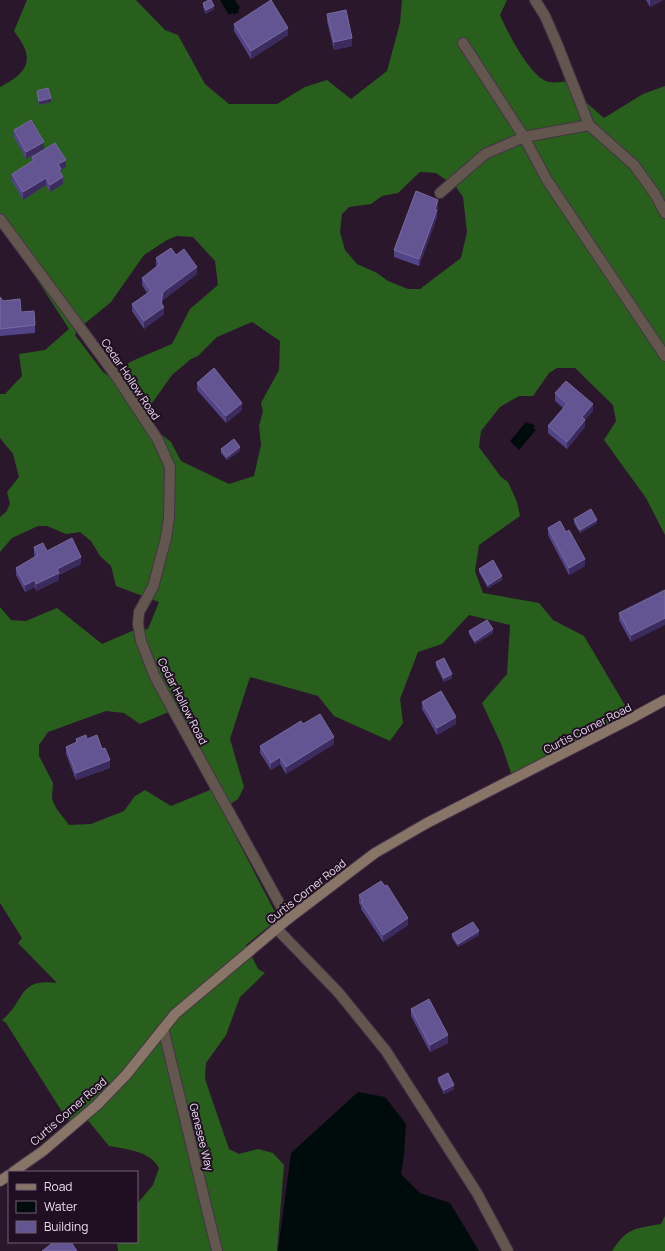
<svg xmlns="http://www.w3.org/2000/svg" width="665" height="1251" viewBox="0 0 665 1251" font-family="Manrope,sans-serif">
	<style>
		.forest { fill: #295f1c; fill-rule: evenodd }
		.water { fill: #000b0c }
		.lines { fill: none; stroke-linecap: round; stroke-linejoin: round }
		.lane-casing { stroke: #453347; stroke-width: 12 }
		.street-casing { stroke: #453347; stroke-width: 12 }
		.secondary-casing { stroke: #453347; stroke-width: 12 }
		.lane { stroke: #62564e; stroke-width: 10 }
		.street { stroke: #62564e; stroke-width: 10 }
		.secondary { stroke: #887567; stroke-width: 10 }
		.wall { fill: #524587 }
		.shaded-wall { fill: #3b2b5e }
		.building { fill: #625592; stroke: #786aa0 }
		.labels { text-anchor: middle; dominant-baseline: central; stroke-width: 4; stroke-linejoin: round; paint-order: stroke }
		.street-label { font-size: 11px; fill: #ebdeec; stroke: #200e22 }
	</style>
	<rect width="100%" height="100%" fill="#2a172c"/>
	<path class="forest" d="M27,0H136L165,30L178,35L205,84L229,104H277L305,87L327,80L351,99L387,71L400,23L402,0H507L500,15C507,31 530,78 549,82C554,83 562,82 568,81L580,97L604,118L643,94L665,86V535L646,498L604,440L616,421L613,405L575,368H557L549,373L533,396H519L500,407L481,431L479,447L501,477L508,482L517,502L520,516L479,545L475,571L483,593L539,603L553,620L584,636L629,712L624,716L512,776L502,746L482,703L507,674L510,625L469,615L442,644L418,652L400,699L403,723L390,741L334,716L318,696L250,677L230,739L244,787L238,799L224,808L223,812L277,916L272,924L246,945L258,969L265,973L240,997L226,1035L206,1063L205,1079L229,1149L239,1154L258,1149L273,1153L284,1165L277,1251H118L117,1242H137V1204L153,1185L159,1168C150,1151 126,1149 109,1146L86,1118L74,1125L66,1118L6,1023L2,1020C26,1001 17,978 57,983L18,943L22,938L0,903V607L11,620L26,621L57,608L102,644L132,631L148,629L159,602L116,586L111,566L100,556L91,541L80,532L66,534L47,526H38L12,538L0,552V517L6,512L10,504L7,492L19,477L13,454L0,438V394H5L22,376L19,354L45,350L69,329L0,222V87C13,80 31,70 26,53C25,46 18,37 14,31ZM420,172L436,173L456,187L463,197L467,232L461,258L420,289H408L388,281L377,273L357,264L345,250L340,232L342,214L349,207L371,204L382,196L398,193ZM177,236L193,237L215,261L218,285L190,309L172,344L132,361L109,376L103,372L75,335L77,330L111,302L144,255L167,240ZM252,322L280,341L279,370L261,403L263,411L259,426L261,445L254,476L229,484L181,461L171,442L143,420L145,413L172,375L191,359L198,356L217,337ZM106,711L124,713L140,724L171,711L207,779L210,790L171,806L145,790L135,796L124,811L91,824L69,825L56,808L52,799L53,783L39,756V745L48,732Z
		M665,1216V1251H612C628,1227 634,1229 661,1224Z"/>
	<path class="water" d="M220,0H235L240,8L238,10L239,12L234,15L233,13L229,15Z
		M526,422L529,424L531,423L535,426L533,428L536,430L519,450L510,441Z
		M358,1092L385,1097L406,1124L404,1155L401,1174L420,1193L450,1203L479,1251H278L291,1153Z"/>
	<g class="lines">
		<defs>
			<path id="lane" d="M535,0L545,16L558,46L589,125L634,165L655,194L665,213
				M463,43L524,137L547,180L665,356
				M440,193L485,154L524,137L589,125
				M276,928L338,992L386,1051L477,1193L508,1251"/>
			<path id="street" d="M0,219L116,376L158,440L170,467L169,518L166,538L153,587L139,612L138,624L141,641L155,677L288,919
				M163,1028L217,1251"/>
			<path id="secondary" d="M13,1172L43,1151L97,1105L126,1075L175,1014L288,919L375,853L427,823L632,718L665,700
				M0,1181L9,1175"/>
		</defs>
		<use href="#lane" class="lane-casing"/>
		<use href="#street" class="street-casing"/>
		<use href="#secondary" class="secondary-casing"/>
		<use href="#lane" class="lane"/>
		<use href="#street" class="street"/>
		<use href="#secondary" class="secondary"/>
	</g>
	<path class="wall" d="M646,0H663L650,7Z
		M203,3L214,9L206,14L203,7Z
		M327,14L352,46L334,50L327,21Z
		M234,24L288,35L251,59L234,31Z
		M37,91L51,102L39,105L37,94Z
		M14,130L44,149L26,159L14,137Z
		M32,157L66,167L61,170V173L63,184L50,192L46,185L23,200L12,181V174L32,162Z
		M438,207L437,210V217L419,266L394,257V250Z
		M176,255L197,274L163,300L162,304L164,314L144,329L132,311V304L147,293L142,285V278L157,267L156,266V258Z
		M0,297L3,301L21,312L35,325V333L0,336Z
		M197,383L242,410L226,423L197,390Z
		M555,393L593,411L585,420V427L567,449L548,433V426L563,408L555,401Z
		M221,449L240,451L227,460L221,453Z
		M574,519L597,523L580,533L574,523Z
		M548,528L585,566L569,575L548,535Z
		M34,547L47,551L81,564L59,575V580L36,591L35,587L25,592L16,575V568L35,557L34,555Z
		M479,569L502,580L488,588L479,572Z
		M665,590L631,642L619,620V613Z
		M469,631L493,633L475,644L469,634Z
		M436,662L452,678L444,682L436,666Z
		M422,702L456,724L437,735L422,709Z
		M303,724L334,744L286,774L280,764L271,770L260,753V746Z
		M76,739H87L102,749L110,768L76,780L66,754V747L76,743Z
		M385,886L408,925L383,942L361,909V906L359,903V895Z
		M452,934L479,935L458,947L452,938Z
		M411,1009L448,1043L430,1052L411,1016Z
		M438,1078L454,1089L444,1094L438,1082Z"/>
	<path class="shaded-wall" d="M650,0H663L650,7Z
		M214,6V9L206,14V10Z
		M288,28V35L251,59V51Z
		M352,38V46L334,50V42Z
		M51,98V102L39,105V101Z
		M44,142V149L26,159V152Z
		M66,160V167L61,170V176L58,164Z
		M63,177V184L50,192V185Z
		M46,178V185L23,200V192Z
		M438,200V207L435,216V209Z
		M437,210V217L419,266V259Z
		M197,267V274L163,300L161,309L164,307V314L144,329V321L161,303L163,292Z
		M242,403V410L226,423V416Z
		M593,404V411L585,420V427L567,449V442L582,417Z
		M240,447V451L227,460V457Z
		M597,520V523L580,533V530Z
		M81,557V564L59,575V580L36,591V584L57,569Z
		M585,559V566L569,575V568Z
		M502,576V580L488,588V585Z
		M35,580V587L25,592V585Z
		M665,618V625L631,642V635Z
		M493,629V633L475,644V641Z
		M452,674V678L444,682V678Z
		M456,717V724L437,735V728Z
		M334,737V744L286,774V767Z
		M280,757V764L271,770V763Z
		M110,760V768L76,780V773Z
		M408,918V925L383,942V935Z
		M479,931V935L458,947V944Z
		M448,1035V1043L430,1052V1045Z
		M454,1085V1089L444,1094V1090Z"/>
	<path class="building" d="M209,0H211L214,6L206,10L203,3Z
		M271,0L288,28L251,51L234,24Z
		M346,10L352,38L334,42L327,14Z
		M48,88L51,98L39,101L37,91Z
		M31,120L44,142L26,152L14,130Z
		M55,143L66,160L58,164L61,169L59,170L63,177L50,185L46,178L23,192L12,174L34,160L32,157Z
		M416,191L438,200L435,209L437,210L419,259L394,250Z
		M171,248L176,255L184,249L197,267L163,292L161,303L164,307L144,321L132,304L151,291L142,278L160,264L156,258Z
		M0,297L3,301L20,299L21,312L34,311L35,325L0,329Z
		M214,368L242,403L226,416L197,383Z
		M566,381L593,404L582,417L585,420L567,442L548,426L567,404L555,393Z
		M234,439L240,447L227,457L221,449Z
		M591,509L597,520L580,530L574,519Z
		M560,521L566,532L569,530L585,559L569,568L548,528Z
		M72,538L81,557L57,569L59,573L36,584L35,580L25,585L16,568L38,555L34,547L43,543L47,551Z
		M493,560L502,576L488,585L479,569Z
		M665,590V618L631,635L619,613Z
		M487,620L493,629L475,641L469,631Z
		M444,658L452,674L444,678L436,662Z
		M441,691L456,717L437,728L422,702Z
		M320,714L334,737L286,767L280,757L271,763L260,746L301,721L303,724Z
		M86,735L87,739L97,735L102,749L105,748L110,760L76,773L66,747L77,742L76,739Z
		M381,881L385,886L387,885L408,918L383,935L361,902L363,901L359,895Z
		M473,922L479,931L458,944L452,934Z
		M429,999L448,1035L430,1045L411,1009Z
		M448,1073L454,1085L444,1090L438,1078Z
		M54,1242H71L77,1251H42Z"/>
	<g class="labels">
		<g class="street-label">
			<text transform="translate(131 379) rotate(56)">Cedar Hollow Road</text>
			<text transform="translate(183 701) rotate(63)">Cedar Hollow Road</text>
			<text transform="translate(587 728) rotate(-27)">Curtis Corner Road</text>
			<text transform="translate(306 891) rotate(-38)">Curtis Corner Road</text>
			<text transform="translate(68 1111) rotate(-41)">Curtis Corner Road</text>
			<text transform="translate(202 1137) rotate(76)">Genesee Way</text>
		</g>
	</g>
	<rect x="8" y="1171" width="130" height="72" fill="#200e22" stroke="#716173"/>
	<rect x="16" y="1184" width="20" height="6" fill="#887567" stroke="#716173"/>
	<text x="44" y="1191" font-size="12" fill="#ebdeec">Road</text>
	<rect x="16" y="1201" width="20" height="12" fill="#000b0c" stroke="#716173"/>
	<text x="44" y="1211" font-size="12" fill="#ebdeec">Water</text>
	<rect x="16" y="1221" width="20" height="12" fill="#625592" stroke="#716173"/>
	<text x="44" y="1231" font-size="12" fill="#ebdeec">Building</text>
</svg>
